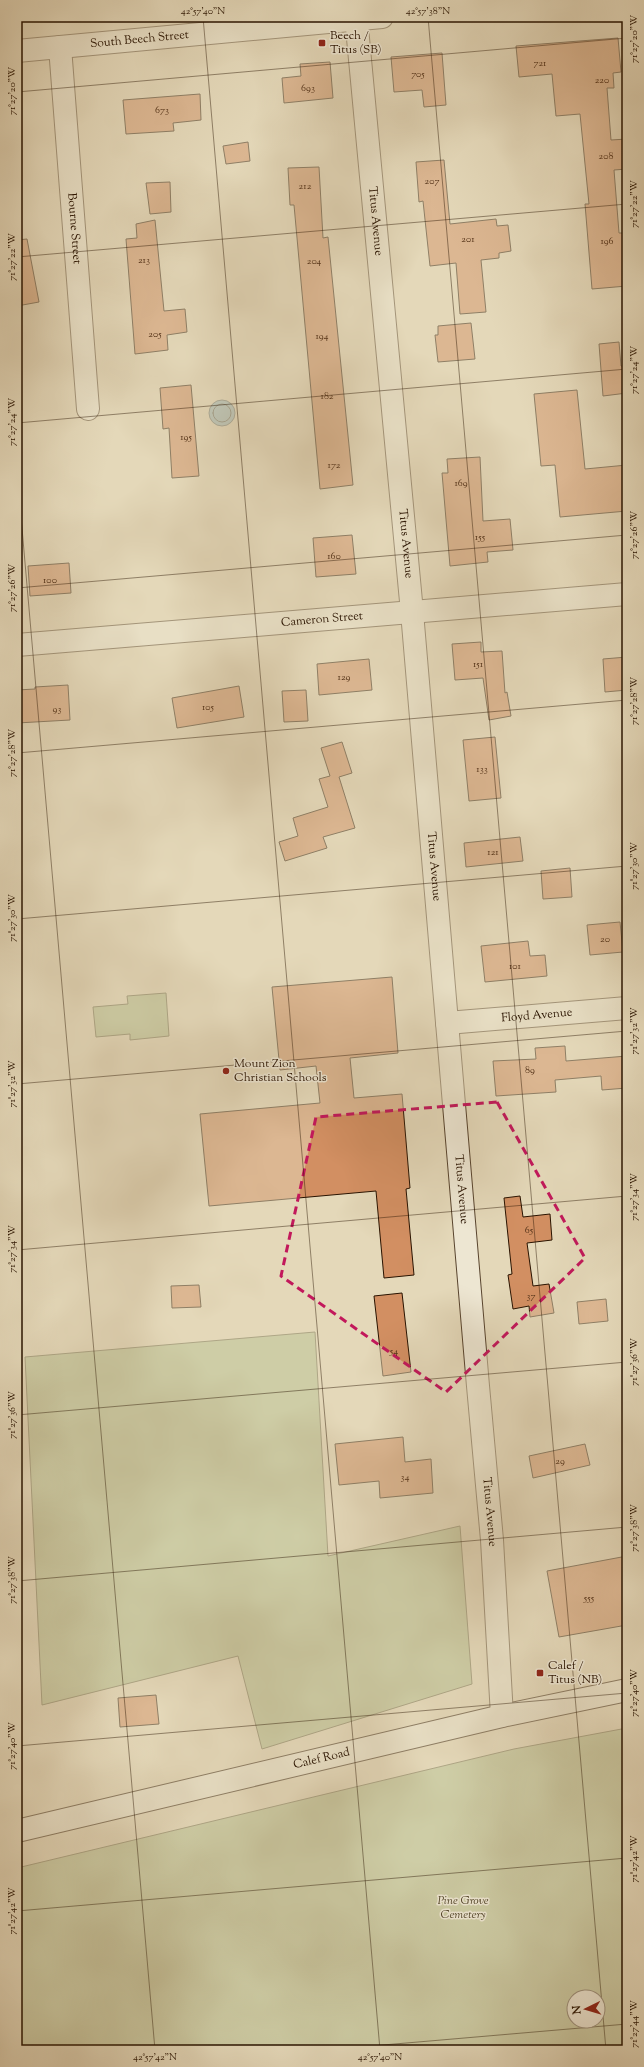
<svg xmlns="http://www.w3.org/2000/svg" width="644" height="2067" viewBox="0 0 644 2067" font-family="'Sorts Mill Goudy',serif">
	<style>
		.green { fill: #b4bf8f; stroke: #6e6948; fill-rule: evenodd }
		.water { fill: #9ab7ba; stroke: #6d7570 }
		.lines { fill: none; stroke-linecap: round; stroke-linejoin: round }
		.shore { stroke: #62655d; stroke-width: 1 }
		.building { fill: #d28f62; stroke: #291300 }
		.minor-casing { stroke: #58442e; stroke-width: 24 }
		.tertiary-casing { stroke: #58442e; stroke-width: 24 }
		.secondary-casing { stroke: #291300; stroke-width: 24 }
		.minor { stroke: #ede6d2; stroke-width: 22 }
		.tertiary { stroke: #ede6d2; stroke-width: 22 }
		.secondary { stroke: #ede6d2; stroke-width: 22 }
		.marked { fill: none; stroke: #c2185b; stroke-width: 3; stroke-dasharray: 8 5; stroke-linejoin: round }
		.ticks { fill: none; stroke: #291300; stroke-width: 1; stroke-opacity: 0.45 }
		.poi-dot { fill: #8f2418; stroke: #ede6d2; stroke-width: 1.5 }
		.labels { text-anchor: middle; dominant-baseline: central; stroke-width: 3; stroke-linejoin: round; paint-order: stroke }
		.number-label { font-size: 10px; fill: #533218 }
		.poi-label { font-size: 12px; fill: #291300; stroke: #ede6d2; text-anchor: start }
		.street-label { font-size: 12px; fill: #291300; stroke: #ede6d2 }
		.park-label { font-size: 12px; font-style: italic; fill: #53472b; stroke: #ede6d2 }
		.neatline { fill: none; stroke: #291300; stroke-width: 1.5 }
		.ticks-label { font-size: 10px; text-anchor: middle; fill: #291300 }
	</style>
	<rect width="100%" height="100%" fill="#e4d8b9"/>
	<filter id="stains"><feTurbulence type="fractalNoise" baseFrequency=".005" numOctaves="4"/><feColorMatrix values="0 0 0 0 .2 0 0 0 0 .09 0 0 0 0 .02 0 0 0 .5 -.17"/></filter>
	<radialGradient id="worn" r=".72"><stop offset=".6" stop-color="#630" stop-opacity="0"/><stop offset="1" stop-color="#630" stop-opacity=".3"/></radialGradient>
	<path class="green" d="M166,993L169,1036L130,1040V1034L96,1037L93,1007L128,1004L127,996Z
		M315,1332L328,1556L460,1526L472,1684L262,1749L238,1656L42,1705L25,1357Z
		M627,1728V2050H17V1868L514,1749ZM574,1997H598V2021H574Z"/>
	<path class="water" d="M209 413a13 13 0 1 1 26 0a13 13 0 1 1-26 0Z"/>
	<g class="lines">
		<path class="shore" d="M213 413a9 9 0 1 1 18 0a9 9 0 1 1-18 0Z"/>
	</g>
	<path class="building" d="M618,38L621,72L613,73L614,88H607L611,140L627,139V169L614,170L619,233H626L627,286L592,289L585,204H589L580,114L556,116L552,74L519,77L516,46Z
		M442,53L446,105L424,107L422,90L394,92L391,57Z
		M330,62L333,98L284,103L282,78L301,76L300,64Z
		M200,94L201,120L173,123L174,131L126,134L123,100Z
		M248,142L250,161L226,164L223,146Z
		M444,160L450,224L496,219L497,226L508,225L511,251L499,253V258L481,260L486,312L460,314L456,263L430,266L423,201L419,202L416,162Z
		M319,167L323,238L328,237L353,485L320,489L294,205H290L288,168Z
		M170,182L171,212L150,214L146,183Z
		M155,220L164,311L185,309L187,332L167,335L168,350L135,354L126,239L137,238L136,224Z
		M27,239L39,302L17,306V240Z
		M471,323L475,359L438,362L435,335H438V326Z
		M619,342L621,366H627V393L603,396L599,344Z
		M191,385L199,476L172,478L169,428L163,429L160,388Z
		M577,390L585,469L627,465V511L560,517L555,465L541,466L534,394Z
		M480,457L483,521L510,519L513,550L487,552L488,562L450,566L442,473H448L447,459Z
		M352,535L356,574L316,577L313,538Z
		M69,563L71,593L30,596L28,566Z
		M481,642V652L502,651L505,693L507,692L511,716L489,720L483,678L455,680L452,644Z
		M627,657V690L605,692L603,659Z
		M369,659L372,690L319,695L317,664Z
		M68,685L70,720L17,723V690L35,689V687Z
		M239,686L244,717L177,728L172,698Z
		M306,690L308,721L284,722L282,691Z
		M495,737L501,798L469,801L463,740Z
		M342,742L352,773L339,777L355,828L323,837L327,848L285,861L279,842L298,836L293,818L328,807L319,779L330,776L321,748Z
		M520,837L523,861L466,867L464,843Z
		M570,868L572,897L543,899L541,871Z
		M620,922L623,952L590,955L587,925Z
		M528,941L530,956L545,955L547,976L485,982L481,946Z
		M392,977L398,1053L350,1058L354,1098L402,1094L410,1188L406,1189L414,1275L384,1278L376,1191L209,1206L200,1114L320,1103L316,1066L280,1070L272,987Z
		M565,1046L566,1061L627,1056V1088L602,1090L601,1076L555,1080L556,1092L496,1096L493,1061L536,1059L535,1048Z
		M520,1196L523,1217L550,1214L552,1240L527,1243L533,1286L549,1284L554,1313L530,1317L529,1306L513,1309L508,1275L512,1274L504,1198Z
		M199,1285L201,1307L172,1308L171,1286Z
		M402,1293L411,1372L383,1376L374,1296Z
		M606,1299L608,1321L579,1324L577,1302Z
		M403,1437L405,1462L431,1459L433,1493L380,1498L379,1481L339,1485L335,1444Z
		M585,1444L590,1465L533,1478L529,1456Z
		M627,1556V1625L559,1637L547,1571Z
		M156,1695L159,1724L120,1727L118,1698Z"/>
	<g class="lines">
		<defs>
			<g id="minor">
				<path id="s1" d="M356,17L412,612L478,1386L492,1540L502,1716"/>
				<path id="s2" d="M60,47L88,409"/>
				<path id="s3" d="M17,645L627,594"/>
				<path id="s4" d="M447,1023L627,1008"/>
			</g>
			<g id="tertiary">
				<path id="s5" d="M17,51L382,17"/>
			</g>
			<g id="secondary">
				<path id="s6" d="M17,1831L502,1716L627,1690"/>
			</g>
		</defs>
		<use href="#minor" class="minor-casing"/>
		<use href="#tertiary" class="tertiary-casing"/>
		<use href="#secondary" class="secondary-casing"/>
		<use href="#minor" class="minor"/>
		<use href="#tertiary" class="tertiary"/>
		<use href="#secondary" class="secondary"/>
	</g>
	<path d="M0 0H644V2067H0ZM497,1102L585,1258L446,1392L281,1276L316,1117Z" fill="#e4d8b9" fill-opacity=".55" fill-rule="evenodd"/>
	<path class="marked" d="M497,1102L585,1258L446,1392L281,1276L316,1117Z"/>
	<path class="ticks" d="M203,17L380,2050M428,17L606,2050M17,92L627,38M17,257L627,204M17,423L627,369M17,471L155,2050M17,588L627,535M17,753L627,700M17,919L627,866M17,1084L627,1031M17,1250L627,1196M17,1415L627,1362M17,1581L627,1527M17,1746L627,1693M17,1911L627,1858M325,2050L627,2024"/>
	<g class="poi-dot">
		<rect x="318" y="39" width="8" height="8" rx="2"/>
		<circle cx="226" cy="1071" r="4"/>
		<rect x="536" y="1669" width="8" height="8" rx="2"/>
	</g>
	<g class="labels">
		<g class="number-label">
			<text x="540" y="63">721</text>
			<text x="418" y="74">705</text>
			<text x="602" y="80">220</text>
			<text x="308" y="88">693</text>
			<text x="162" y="110">673</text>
			<text x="606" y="156">208</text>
			<text x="432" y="181">207</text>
			<text x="305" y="186">212</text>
			<text x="468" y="239">201</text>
			<text x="607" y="241">196</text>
			<text x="144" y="260">213</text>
			<text x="314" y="261">204</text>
			<text x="155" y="334">205</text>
			<text x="322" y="336">194</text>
			<text x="327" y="396">182</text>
			<text x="186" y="437">195</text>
			<text x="334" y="465">172</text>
			<text x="461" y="483">169</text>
			<text x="480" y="537">155</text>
			<text x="334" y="556">160</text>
			<text x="50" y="580">100</text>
			<text x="478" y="664">151</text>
			<text x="344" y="677">129</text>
			<text x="208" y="707">105</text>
			<text x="57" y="709">93</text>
			<text x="482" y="769">133</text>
			<text x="493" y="852">121</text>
			<text x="605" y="939">20</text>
			<text x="515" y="966">101</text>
			<text x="530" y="1070">89</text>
			<text x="529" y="1230">65</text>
			<text x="531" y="1296">37</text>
			<text x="394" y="1351">54</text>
			<text x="560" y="1461">29</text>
			<text x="405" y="1477">34</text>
			<text x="589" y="1598">555</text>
		</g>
		<g class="poi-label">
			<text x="330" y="36">Beech /<tspan x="330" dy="14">Titus (SB)</tspan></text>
			<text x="234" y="1064">Mount Zion<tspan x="234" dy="14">Christian Schools</tspan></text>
			<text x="548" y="1666">Calef /<tspan x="548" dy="14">Titus (NB)</tspan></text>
		</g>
		<g class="street-label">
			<text stroke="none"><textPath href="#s5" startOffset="123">South Beech Street</textPath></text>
			<text stroke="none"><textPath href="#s1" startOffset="205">Titus Avenue</textPath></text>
			<text stroke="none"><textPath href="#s2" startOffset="182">Bourne Street</textPath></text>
			<text stroke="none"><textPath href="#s1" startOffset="529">Titus Avenue</textPath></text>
			<text stroke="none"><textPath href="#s3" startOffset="306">Cameron Street</textPath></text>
			<text stroke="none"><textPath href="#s1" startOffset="853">Titus Avenue</textPath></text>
			<text stroke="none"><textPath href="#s4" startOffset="90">Floyd Avenue</textPath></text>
			<text stroke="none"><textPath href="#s1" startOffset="1177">Titus Avenue</textPath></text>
			<text stroke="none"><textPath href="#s1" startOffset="1501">Titus Avenue</textPath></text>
			<text stroke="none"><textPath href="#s6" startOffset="313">Calef Road</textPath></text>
		</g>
		<g class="park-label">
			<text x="463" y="1901">Pine Grove<tspan x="463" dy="14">Cemetery</tspan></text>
		</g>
	</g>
	<rect width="644" height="2067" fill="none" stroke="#e4d8b9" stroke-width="44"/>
	<g transform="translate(586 2009) rotate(265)"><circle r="19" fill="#ede6d2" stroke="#9f927e"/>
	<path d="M0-3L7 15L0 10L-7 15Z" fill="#8f2418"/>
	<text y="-6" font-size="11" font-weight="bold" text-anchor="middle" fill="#291300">N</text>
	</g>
	<rect x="22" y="22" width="600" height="2023" class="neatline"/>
	<g class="ticks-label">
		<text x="203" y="14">42°57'40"N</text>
		<text x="428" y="14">42°57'38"N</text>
		<text transform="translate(633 39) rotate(-90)" y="4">71°27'20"W</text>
		<text transform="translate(11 91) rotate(-90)" y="4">71°27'20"W</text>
		<text transform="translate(633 204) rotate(-90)" y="4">71°27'22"W</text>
		<text transform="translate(11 257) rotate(-90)" y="4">71°27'22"W</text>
		<text transform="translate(633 370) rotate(-90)" y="4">71°27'24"W</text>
		<text transform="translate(11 422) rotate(-90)" y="4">71°27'24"W</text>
		<text transform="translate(633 535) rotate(-90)" y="4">71°27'26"W</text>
		<text transform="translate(11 588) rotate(-90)" y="4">71°27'26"W</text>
		<text transform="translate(633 701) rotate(-90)" y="4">71°27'28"W</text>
		<text transform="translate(11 753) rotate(-90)" y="4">71°27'28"W</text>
		<text transform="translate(633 866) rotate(-90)" y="4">71°27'30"W</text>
		<text transform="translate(11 918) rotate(-90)" y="4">71°27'30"W</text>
		<text transform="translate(633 1031) rotate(-90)" y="4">71°27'32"W</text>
		<text transform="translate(11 1084) rotate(-90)" y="4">71°27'32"W</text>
		<text transform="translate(633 1197) rotate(-90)" y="4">71°27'34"W</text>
		<text transform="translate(11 1249) rotate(-90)" y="4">71°27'34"W</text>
		<text transform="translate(633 1362) rotate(-90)" y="4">71°27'36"W</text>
		<text transform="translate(11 1415) rotate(-90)" y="4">71°27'36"W</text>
		<text transform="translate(633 1528) rotate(-90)" y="4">71°27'38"W</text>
		<text transform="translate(11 1580) rotate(-90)" y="4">71°27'38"W</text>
		<text transform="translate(633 1693) rotate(-90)" y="4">71°27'40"W</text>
		<text transform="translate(11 1746) rotate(-90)" y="4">71°27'40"W</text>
		<text transform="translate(633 1859) rotate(-90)" y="4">71°27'42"W</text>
		<text transform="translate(11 1911) rotate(-90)" y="4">71°27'42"W</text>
		<text transform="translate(633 2024) rotate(-90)" y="4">71°27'44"W</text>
		<text x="155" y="2060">42°57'42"N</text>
		<text x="380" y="2060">42°57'40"N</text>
	</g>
	<rect width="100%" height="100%" filter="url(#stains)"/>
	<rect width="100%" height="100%" fill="url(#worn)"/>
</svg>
